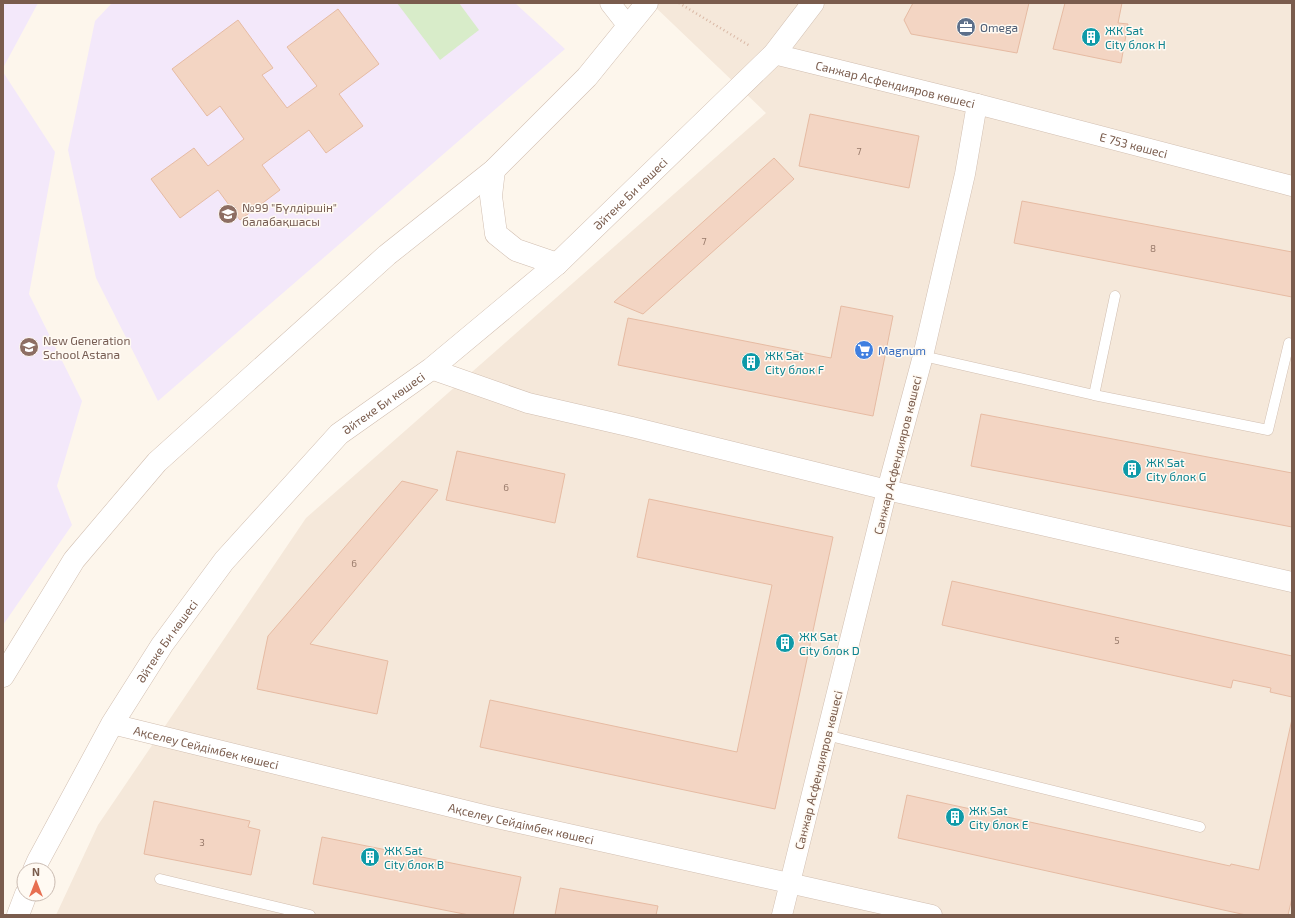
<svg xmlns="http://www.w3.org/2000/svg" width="1295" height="918" viewBox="0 0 1295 918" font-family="'Exo 2',sans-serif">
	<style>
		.residential { fill: #f5e8da }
		.education { fill: #f3e8fa }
		.green { fill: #d8ecc9 }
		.building { fill: #f3d5c3; stroke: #e6bba3 }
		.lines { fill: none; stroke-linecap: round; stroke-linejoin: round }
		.service-casing { stroke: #d1beb0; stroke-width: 11 }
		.minor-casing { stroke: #d1beb0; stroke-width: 21 }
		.tertiary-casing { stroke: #d1beb0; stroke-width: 23 }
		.path { stroke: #d9b8a5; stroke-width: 2.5; stroke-dasharray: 1 3; stroke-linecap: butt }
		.service { stroke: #fff; stroke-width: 10 }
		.minor { stroke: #fff; stroke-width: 20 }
		.tertiary { stroke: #fff; stroke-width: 22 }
		.labels { text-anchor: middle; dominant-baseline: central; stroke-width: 3; stroke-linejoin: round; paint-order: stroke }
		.number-label { font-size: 10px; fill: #987a6a }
		.service-label { font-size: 12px; fill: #4e5e75; stroke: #fffaf3; text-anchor: start }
		.culture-label { font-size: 12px; fill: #0d838f; stroke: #fffaf3; text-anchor: start }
		.street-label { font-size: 12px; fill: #7a5c4d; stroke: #fffaf3 }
		.education-label { font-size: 12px; fill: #785e54; stroke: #fffaf3; text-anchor: start }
		.shop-label { font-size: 12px; fill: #366cbe; stroke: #fffaf3; text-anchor: start }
	</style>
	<rect width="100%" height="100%" fill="#fdf6ec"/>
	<path class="residential" d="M651,3H1292V915H56L98,825L306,518L766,113Z"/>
	<path class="education" d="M3,3H38L3,68Z
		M112,3H515L565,49L158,401L96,278L68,150L95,21Z
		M3,72L55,152L29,294L82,401L57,486L72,525L3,625Z"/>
	<path class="green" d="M397,3H459L479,30L440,60Z"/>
	<path class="building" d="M913,3H1029L1017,53L911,34L904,20Z
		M1065,3H1122L1118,23L1128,24L1121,63L1053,49Z
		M338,9L379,64L339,94L363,126L326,153L309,130L262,165L280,190L240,220L218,190L180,218L151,179L194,148L208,166L244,139L220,106L207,116L172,69L238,20L273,68L262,75L287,108L317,86L287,47Z
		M810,114L919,136L909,188L799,166Z
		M774,158L794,179L643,314L614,302Z
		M1022,201L1292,252V297L1014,243Z
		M841,306L893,316L873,416L618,365L628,318L831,358Z
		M981,414L1292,473V527L971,466Z
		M457,451L565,474L555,523L446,500Z
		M402,481L438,490L310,644L388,661L377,714L257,689L268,636Z
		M649,499L833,537L775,809L480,747L490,700L737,752L772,585L637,557Z
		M952,581L1292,656V697L1270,692L1271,688L1233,680L1231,688L942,625Z
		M1292,719V898L1288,915H1246L898,838L907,795L1230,866L1231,864L1259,870Z
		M154,801L250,821L248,827L260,830L251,875L144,854Z
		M322,837L521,877L513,915H469L313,884Z
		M560,888L658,906L656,915H555Z"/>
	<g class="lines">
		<defs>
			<path id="service" d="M923,356L1094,395L1268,430L1289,343
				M1094,395L1115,296
				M826,735L1200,827
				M160,879L310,915"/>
			<g id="minor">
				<path d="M610,3L628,26"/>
				<path id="s1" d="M774,54L977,104L965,174L923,356L887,490L782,915"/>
				<path id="s2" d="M977,104L1292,186"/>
				<path d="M431,369L528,403L632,427L887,490L1292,582"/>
				<path id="s3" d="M112,724L488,816L932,915"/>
			</g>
			<g id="tertiary">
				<path d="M494,170L491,196L496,234L516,250L557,264"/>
				<path d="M3,676L74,560L157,462L387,255L494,170L587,77L647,3"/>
				<path id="s4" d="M34,870L38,861L112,724L162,645L224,561L339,434L431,369L557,264L774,54L813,3"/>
				<path d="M18,915L26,894"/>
			</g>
		</defs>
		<use href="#service" class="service-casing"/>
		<use href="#minor" class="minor-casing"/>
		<use href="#tertiary" class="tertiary-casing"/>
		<path class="path" d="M679,3L750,46"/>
		<use href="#service" class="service"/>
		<use href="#minor" class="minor"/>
		<use href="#tertiary" class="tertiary"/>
	</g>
	<defs>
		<symbol id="office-disc" viewBox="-11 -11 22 22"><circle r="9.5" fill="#5c6f8a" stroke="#fffaf3"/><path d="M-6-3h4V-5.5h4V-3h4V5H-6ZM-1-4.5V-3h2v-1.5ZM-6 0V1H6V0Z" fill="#fff"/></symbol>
		<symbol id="building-disc" viewBox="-11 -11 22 22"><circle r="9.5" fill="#0f9aa8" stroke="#fffaf3"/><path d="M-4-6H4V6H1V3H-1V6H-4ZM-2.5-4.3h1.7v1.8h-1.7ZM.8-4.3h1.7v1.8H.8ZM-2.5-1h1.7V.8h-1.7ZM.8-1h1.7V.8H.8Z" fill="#fff"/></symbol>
		<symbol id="school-disc" viewBox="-11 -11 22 22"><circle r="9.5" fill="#8d6e63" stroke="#fffaf3"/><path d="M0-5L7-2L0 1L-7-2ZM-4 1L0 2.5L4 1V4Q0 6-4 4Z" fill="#fff"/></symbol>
		<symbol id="supermarket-disc" viewBox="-11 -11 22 22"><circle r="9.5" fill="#3f7fe0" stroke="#fffaf3"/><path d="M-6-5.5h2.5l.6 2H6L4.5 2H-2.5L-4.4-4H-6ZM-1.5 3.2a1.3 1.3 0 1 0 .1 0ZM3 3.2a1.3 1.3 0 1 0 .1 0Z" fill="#fff"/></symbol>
	</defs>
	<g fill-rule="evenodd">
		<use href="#office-disc" x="955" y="16" width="22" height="22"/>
		<use href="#building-disc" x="1080" y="26" width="22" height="22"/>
		<use href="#school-disc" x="217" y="203" width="22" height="22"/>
		<use href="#school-disc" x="18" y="336" width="22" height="22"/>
		<use href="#supermarket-disc" x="853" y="339" width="22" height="22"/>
		<use href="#building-disc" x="740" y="351" width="22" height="22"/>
		<use href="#building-disc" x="1121" y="458" width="22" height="22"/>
		<use href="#building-disc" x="774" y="632" width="22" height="22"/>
		<use href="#building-disc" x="944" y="806" width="22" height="22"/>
		<use href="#building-disc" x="359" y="846" width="22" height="22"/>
	</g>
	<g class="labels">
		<g class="number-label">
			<text x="859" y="151">7</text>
			<text x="704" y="241">7</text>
			<text x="1153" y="248">8</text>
			<text x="506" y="487">6</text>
			<text x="354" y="563">6</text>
			<text x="1117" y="640">5</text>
			<text x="202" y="842">3</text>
		</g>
		<g class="service-label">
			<text x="980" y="27">Omega</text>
		</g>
		<g class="culture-label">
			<text x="1105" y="30">ЖК Sat<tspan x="1105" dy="14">City блок H</tspan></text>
			<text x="765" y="355">ЖК Sat<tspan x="765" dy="14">City блок F</tspan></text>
			<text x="1146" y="462">ЖК Sat<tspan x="1146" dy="14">City блок G</tspan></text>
			<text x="799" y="636">ЖК Sat<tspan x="799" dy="14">City блок D</tspan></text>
			<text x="969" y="810">ЖК Sat<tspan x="969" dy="14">City блок E</tspan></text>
			<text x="384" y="850">ЖК Sat<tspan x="384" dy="14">City блок B</tspan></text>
		</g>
		<g class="street-label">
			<text stroke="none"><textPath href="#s1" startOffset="125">Санжар Асфендияров көшесі</textPath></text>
			<text stroke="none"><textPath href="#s2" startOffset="162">Е 753 көшесі</textPath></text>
			<text stroke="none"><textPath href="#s4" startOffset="913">Әйтеке Би көшесі</textPath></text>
			<text stroke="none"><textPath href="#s4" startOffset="589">Әйтеке Би көшесі</textPath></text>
			<text transform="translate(897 455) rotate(-76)">Санжар Асфендияров көшесі</text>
			<text stroke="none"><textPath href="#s4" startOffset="265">Әйтеке Би көшесі</textPath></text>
			<text stroke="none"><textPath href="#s3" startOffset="97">Ақселеу Сейдімбек көшесі</textPath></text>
			<text transform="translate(818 770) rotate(-76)">Санжар Асфендияров көшесі</text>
			<text stroke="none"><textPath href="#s3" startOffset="421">Ақселеу Сейдімбек көшесі</textPath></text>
		</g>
		<g class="education-label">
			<text x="242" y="207">№99 "Бүлдіршін"<tspan x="242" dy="14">балабақшасы</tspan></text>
			<text x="43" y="340">New Generation<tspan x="43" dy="14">School Astana</tspan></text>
		</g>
		<g class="shop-label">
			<text x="878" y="350">Magnum</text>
		</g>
	</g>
	<rect width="1295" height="918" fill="none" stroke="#7a5c4d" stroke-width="8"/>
	<g transform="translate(36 882)"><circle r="19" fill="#fffaf3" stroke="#cabbb1"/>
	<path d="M0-3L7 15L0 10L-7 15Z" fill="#e76f51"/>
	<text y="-6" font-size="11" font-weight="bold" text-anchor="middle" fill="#7a5c4d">N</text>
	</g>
</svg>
